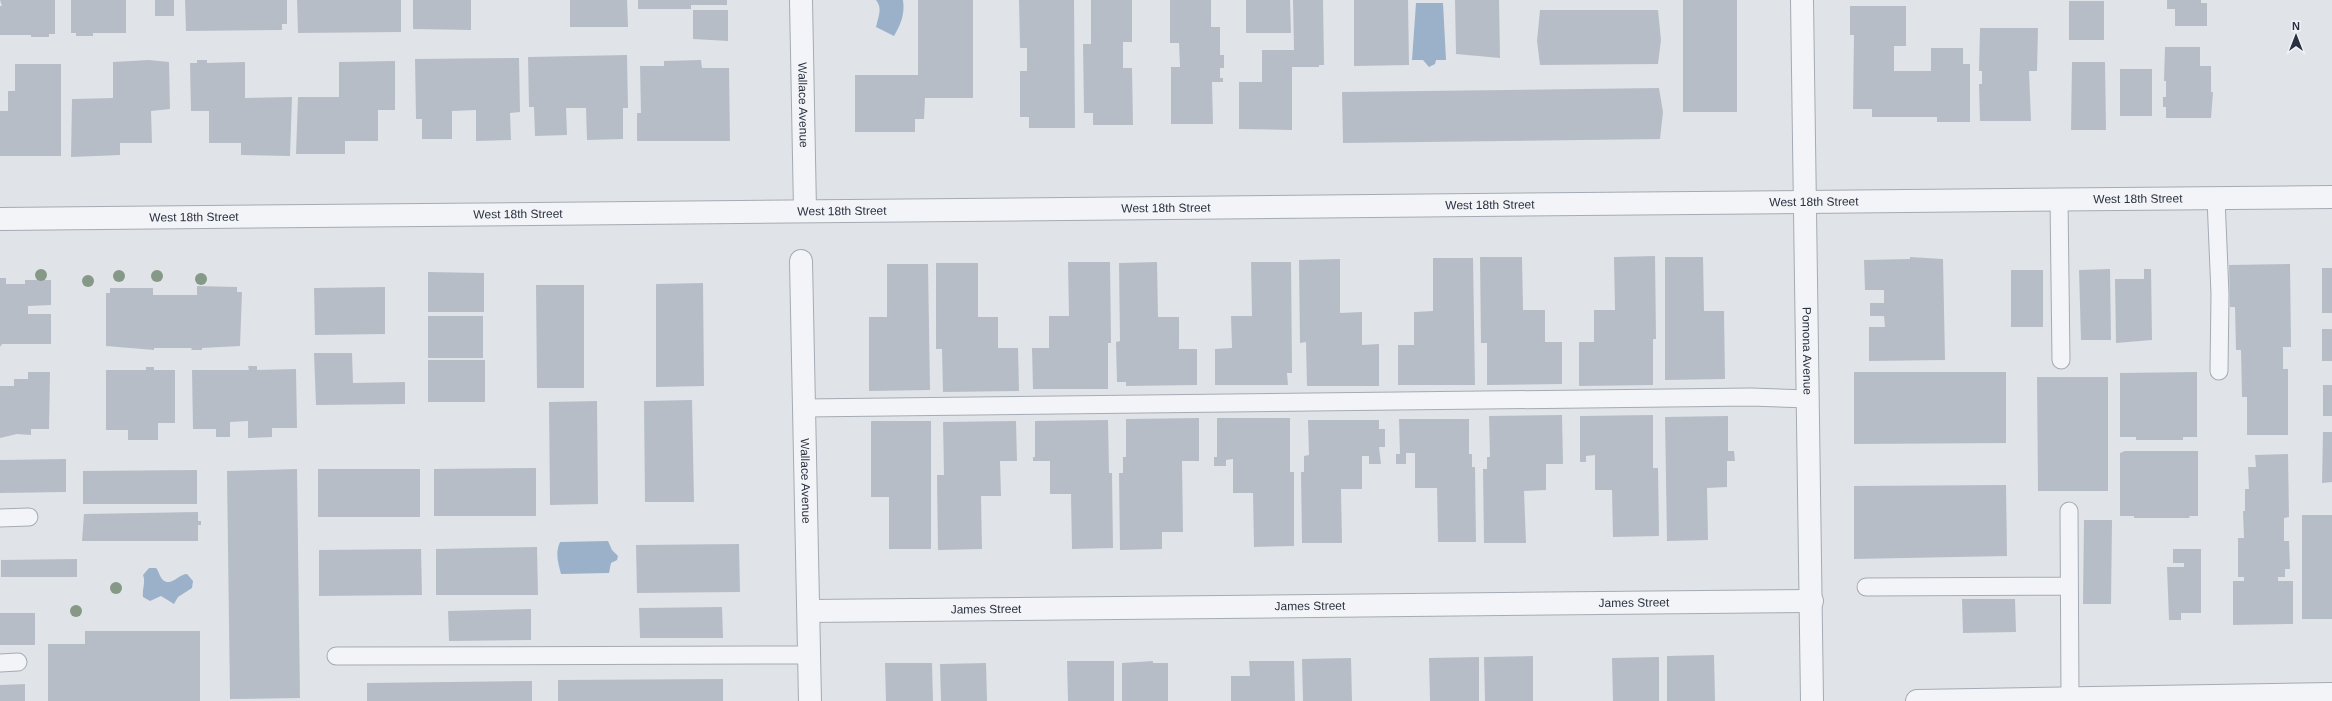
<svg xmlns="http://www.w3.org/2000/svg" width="2332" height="701" viewBox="0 0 2332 701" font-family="Helvetica,sans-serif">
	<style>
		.water { fill: #9bb1c9 }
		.building { fill: #b7bdc6 }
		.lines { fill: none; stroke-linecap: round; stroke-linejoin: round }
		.service-casing { stroke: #a5abb3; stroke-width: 19 }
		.minor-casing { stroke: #a5abb3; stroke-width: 24 }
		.tertiary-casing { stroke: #a5abb3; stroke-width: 24 }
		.service { stroke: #f3f4f7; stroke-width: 17 }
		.minor { stroke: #f3f4f7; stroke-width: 22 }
		.tertiary { stroke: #f3f4f7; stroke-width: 22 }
		.tree { fill: #869987 }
		.labels { text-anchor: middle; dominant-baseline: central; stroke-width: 3; stroke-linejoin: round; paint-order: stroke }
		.street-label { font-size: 12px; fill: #293140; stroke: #eff2f6 }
	</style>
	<rect width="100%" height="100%" fill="#e0e4e9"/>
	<path class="water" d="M876,0H903C905,14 901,24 894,36L876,27C878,17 883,9 876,0Z
		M1416,3H1443L1446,60H1436L1435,64L1429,67L1423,60H1412Z
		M608,541L612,550L618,556L617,560L611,563L609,573L561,574C558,562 555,553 560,542Z
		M149,568H156C159,571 159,576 163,580C171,587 179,574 187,574L193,581L192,588L178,597L174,604L161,596L150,601L143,597C142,588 146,583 143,575Z"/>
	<path class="building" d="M0,0H55V34H49V37H31V35H0V6H2Z
		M71,0H126V33H93V36H76V33H71Z
		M155,0H174V16H155Z
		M185,0H287V24H282V30L186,31Z
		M297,0H401V32L298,33Z
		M413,0H471V30L413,29Z
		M570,0H627L628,27H570Z
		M638,0H727V5H691V9H638Z
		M918,0H973V98H925L924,119H915V132H855V75H918Z
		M1019,0H1074L1075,128H1029V117H1020V71H1027V48H1020Z
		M1091,0H1132V42H1123V68H1132L1133,125H1093V113H1084L1083,44H1091Z
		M1170,0H1211V27H1220V55H1224V68H1220V78H1223V82H1212L1213,124H1171V67H1180L1179,43H1170Z
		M1246,0H1290L1291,33H1246Z
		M1293,0H1323L1324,65H1319V67H1292V130L1239,129V82H1262V50H1294Z
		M1354,0H1408L1409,65L1354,66Z
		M1455,0H1499L1500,58L1456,54Z
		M1683,0H1737V112H1683Z
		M2167,0H2201V3H2207V26H2175V9H2167Z
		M2069,1H2104V40H2069Z
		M1850,6H1906V46H1894V71H1931V48H1963V64H1970V122H1937V117H1872V109H1853L1854,35H1850Z
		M693,10H728V41L693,39Z
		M1540,10H1658L1661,40L1658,64L1540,65L1537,41Z
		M1980,28H2038L2037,71H2029L2031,121H1980L1979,84H1982V71H1979Z
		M2165,47H2200V66H2211V92H2213L2211,118H2166V107H2163V97H2166V81H2164Z
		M627,55L628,108H623V139L587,140L586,108H566L567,135L535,136L534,107H529L528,57Z
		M519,58L520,112L510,113L511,140L476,141V110L452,111V139H422V119H416L415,59Z
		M149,60L169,62L170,109L151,111L152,143H120V155L71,157L72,99L113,98V62Z
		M197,60H207V63L245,62V98L292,97L290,156L241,155V143H209V111H191L190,63H197Z
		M701,60L702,68H729L730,141H637V113H641L640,66H664V61Z
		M395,61V110H378V141H345V154H296L298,97H339V62Z
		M2072,62H2105L2106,130H2071Z
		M15,64H61V156H0V111H8V91H15Z
		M2120,69H2152V116H2120Z
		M1659,88L1663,112L1660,139L1343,143L1342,92Z
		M1655,256L1656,339H1653V385L1579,386V342H1594V310H1615L1614,257Z
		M1480,257H1522L1523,310H1545V342H1562V384L1487,385V343H1481Z
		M1665,257H1703L1704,311H1724L1725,379L1665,380Z
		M1910,257L1943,259L1945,360L1869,361V327H1885L1884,316H1870V303H1884V290H1865L1864,260L1910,259Z
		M1433,258H1473L1475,385H1398V345H1414V312L1433,311Z
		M1340,259V313L1362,312V345L1379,344V386H1307L1306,342L1300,343L1299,260Z
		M1068,262H1110L1111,343H1108V389H1033L1032,348H1049V316H1069Z
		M1157,262L1158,317H1179V349H1197V385L1126,386V382H1117L1116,342L1120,341L1119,263Z
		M1251,262H1291L1292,373H1287L1288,385H1215V349L1232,348L1231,316H1252Z
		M936,263H978V317H998V348H1018L1019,391L943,392L942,349H936Z
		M887,264H928L930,390L869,391V317H887Z
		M2290,264L2291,347H2283V369H2288V435H2247V397H2242L2241,350H2236L2235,307H2230L2229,265Z
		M2322,268H2332V313H2322Z
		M2110,269L2111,340H2081L2079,270Z
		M2144,269H2151L2152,340L2116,343L2115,279H2144Z
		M2011,270H2043V327H2011Z
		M428,272L484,273V312H428Z
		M0,278H6V284H25V280H51V305L28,306V314H51V344H2L0,347Z
		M703,283L704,386L656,387V284Z
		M536,285H584V388H537Z
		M197,286L237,287V292H242L240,346L202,348V350H191L192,348H154V350L106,346V293H110V288H153V295H197Z
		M385,287V334L315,335L314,288Z
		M428,316H483V358H428Z
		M2322,329H2332V361H2322Z
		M314,353H352L353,383L405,382V404L316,405Z
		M428,360H485V402H428Z
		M248,366H257V370L296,369L297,428H272V437L248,438V421L230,422V437H216V429H193L192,370H249Z
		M146,367H154V370H175V423H158V440H128V430H106V370H146Z
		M28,372H50L49,429H31V435L17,434L0,438V386H14V379H28Z
		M1854,372H2006V443L1854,444Z
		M2197,372V437H2183V440H2136V437H2120V373Z
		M2037,377H2108V491H2038Z
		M2323,385H2332V416H2323Z
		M692,400L694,502H645L644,401Z
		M597,401L598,504L550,505L549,402Z
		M1562,415L1563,464H1546V490L1524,491L1526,543H1484L1483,469H1487V457H1490L1489,416Z
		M1653,415V468H1658L1659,536L1613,537L1612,490H1595V455L1586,456V462H1580V416Z
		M1728,416V451H1734L1735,461H1727V487L1707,488L1708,540L1667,541L1665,417Z
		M1199,418V461H1182L1183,532H1162V549L1120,550L1119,473H1123V457H1126V419Z
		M1217,418H1290V472H1294V546L1254,547L1253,493H1233V459L1226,460V466H1214V457H1217Z
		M1399,419H1469V454H1472V467H1475L1476,542H1438L1437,488H1415V453H1406V464H1396V454H1400Z
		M1108,420L1109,473H1112L1113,548L1072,549L1071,494H1050V461H1033V457H1035V421Z
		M1308,420H1379V429H1385V447H1379L1381,464H1369V456H1362V489H1341L1342,543H1302L1301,472H1304V456L1309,455Z
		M871,421H931V549H889V497H871Z
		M1016,421L1017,461H1000L1001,496H981L982,549L938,550L937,475H944L943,422Z
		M2323,432H2332V482L2322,483Z
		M2125,451H2198V516H2189L2190,518H2134V516H2120V453Z
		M2288,454L2289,517L2284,518V541H2289L2290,569H2285V577H2278V581H2293V624L2233,625V581H2244V577H2238V538H2244L2243,511H2245V489H2249L2248,467H2256L2255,455Z
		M66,459V492L0,493V460Z
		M536,468V516H434V469Z
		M297,469L300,698L230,699L227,471Z
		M318,469H420V517H318Z
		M197,470V504H83V471Z
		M2006,485L2007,556L1854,559V486Z
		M198,512V521H201V525H198V541H82L84,514Z
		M2302,515H2332V619H2302Z
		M2084,520H2112L2111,604H2083Z
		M739,544L740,592L637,593L636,545Z
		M537,547L538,595H436V549Z
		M421,549L422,595L319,596V550Z
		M2173,549H2201V613H2181V620H2169L2167,567H2184V563H2173Z
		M77,559V577H1V560Z
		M1962,599H2015L2016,632L1963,633Z
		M722,607L723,638H640L639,608Z
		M531,609V640L449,641L448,611Z
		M0,613H35V645H0Z
		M85,631H200V701H48V644H85Z
		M1714,655L1715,701H1667V656Z
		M1533,656V701H1485L1484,657Z
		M1479,657V701H1430L1429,658Z
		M1659,657V701H1613L1612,658Z
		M1351,658L1352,701H1303L1302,659Z
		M1067,661H1114V701H1068Z
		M1153,661V663H1168V701H1122V663Z
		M1249,661H1294L1295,701H1231V676H1250Z
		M885,663H932L933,701H886Z
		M986,663L987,701H941L940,664Z
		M723,679V701H558V680Z
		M532,681V701H367V683Z
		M25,684V701H0V685Z"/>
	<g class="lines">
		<defs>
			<path id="service" d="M2216,198L2220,294L2219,371
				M2059,200L2061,360
				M804,408L1751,397L1808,399
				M2069,511L2070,699
				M0,518L29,517
				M1866,587L2069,586
				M336,656L809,655
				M0,663L18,662"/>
			<g id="minor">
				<path id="s1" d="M801,0L805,210"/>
				<path id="s2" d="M801,261L810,701"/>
				<path id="s3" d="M809,611L1812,601"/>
				<path d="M1917,701L2332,694"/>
			</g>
			<g id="tertiary">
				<path id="s4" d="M1802,0L1812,701"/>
				<path id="s5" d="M0,219L2332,197"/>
			</g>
		</defs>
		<use href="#service" class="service-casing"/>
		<use href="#minor" class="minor-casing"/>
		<use href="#tertiary" class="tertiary-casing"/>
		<use href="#service" class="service"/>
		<use href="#minor" class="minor"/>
		<use href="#tertiary" class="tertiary"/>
	</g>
	<g class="tree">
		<circle cx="41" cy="275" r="6"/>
		<circle cx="119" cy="276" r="6"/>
		<circle cx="157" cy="276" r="6"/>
		<circle cx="201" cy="279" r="6"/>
		<circle cx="88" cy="281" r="6"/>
		<circle cx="116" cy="588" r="6"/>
		<circle cx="76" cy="611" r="6"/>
	</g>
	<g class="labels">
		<g class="street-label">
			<text stroke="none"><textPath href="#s1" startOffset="105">Wallace Avenue</textPath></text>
			<text stroke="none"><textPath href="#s5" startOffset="2138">West 18th Street</textPath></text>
			<text stroke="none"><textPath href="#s5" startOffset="1814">West 18th Street</textPath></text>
			<text stroke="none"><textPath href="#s5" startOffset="1490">West 18th Street</textPath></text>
			<text stroke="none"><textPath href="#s5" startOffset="1166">West 18th Street</textPath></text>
			<text stroke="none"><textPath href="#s5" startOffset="842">West 18th Street</textPath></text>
			<text stroke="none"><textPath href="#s5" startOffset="518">West 18th Street</textPath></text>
			<text stroke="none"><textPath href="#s5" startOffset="194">West 18th Street</textPath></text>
			<text stroke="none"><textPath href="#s4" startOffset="351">Pomona Avenue</textPath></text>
			<text stroke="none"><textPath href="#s2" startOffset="220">Wallace Avenue</textPath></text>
			<text stroke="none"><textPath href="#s3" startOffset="825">James Street</textPath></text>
			<text stroke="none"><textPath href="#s3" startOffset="501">James Street</textPath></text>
			<text stroke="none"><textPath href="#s3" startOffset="177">James Street</textPath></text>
		</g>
	</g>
	<g transform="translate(2296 36)" stroke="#eff2f6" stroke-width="3" paint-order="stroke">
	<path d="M0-3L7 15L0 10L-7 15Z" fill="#293140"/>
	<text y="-6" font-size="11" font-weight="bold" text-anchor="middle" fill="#293140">N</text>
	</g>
</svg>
